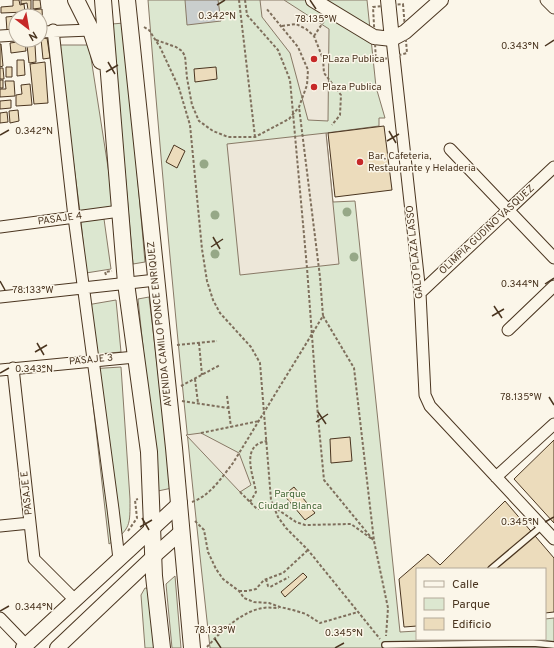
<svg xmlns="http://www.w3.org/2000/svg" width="554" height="648" viewBox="0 0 554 648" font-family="Overpass,sans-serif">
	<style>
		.green { fill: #dce7d0; stroke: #887966 }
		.parking { fill: #ede7d9; stroke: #887966 }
		.water { fill: #c9cecd; stroke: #887966 }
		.building { fill: #ecdcbc; stroke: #4a3520 }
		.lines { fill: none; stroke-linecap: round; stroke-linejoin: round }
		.service-casing { stroke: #4a3520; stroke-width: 8 }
		.minor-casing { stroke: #4a3520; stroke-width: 13 }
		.tertiary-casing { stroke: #4a3520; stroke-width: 16 }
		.secondary-casing { stroke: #4a3520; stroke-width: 18 }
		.path { stroke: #7f6f5c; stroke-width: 2; stroke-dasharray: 3 2; stroke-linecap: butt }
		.service { stroke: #fbf6e9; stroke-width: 5.5 }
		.minor { stroke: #fbf6e9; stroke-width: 11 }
		.tertiary { stroke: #fbf6e9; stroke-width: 14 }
		.secondary { stroke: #fbf6e9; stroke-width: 16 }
		.tree { fill: #96a887 }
		.ticks { fill: none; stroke: #4a3520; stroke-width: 1.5 }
		.poi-dot { fill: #c62828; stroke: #fbf6e9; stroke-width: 1.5 }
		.labels { text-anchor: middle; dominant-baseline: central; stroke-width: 3; stroke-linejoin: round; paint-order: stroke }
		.poi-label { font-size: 10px; fill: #4a3520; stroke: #fbf6e9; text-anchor: start }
		.street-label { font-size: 10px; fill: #4a3520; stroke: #fbf6e9 }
		.park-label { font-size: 10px; fill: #436837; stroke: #fbf6e9 }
		.ticks-label { font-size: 10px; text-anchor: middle; fill: #4a3520; stroke: #fbf6e9; stroke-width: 3; stroke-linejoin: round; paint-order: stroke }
	</style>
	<rect width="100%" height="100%" fill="#fbf6e9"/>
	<path class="green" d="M148,0H367L376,87L385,118H379V126L326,133L333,202L355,201L400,632L417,631V639H545V619L554,618V648H210C186,432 165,216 148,0Z
		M124,23L145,262L133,264L112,24Z
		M58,45H89L114,206L80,212Z
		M104,219L111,269L86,273L81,221Z
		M149,297L172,488L158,491L138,299Z
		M116,300L121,352L87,355L81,306Z
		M121,367L130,499C130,525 131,529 109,544L89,369Z
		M175,576L181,648H172L166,584Z
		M145,588L152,589L157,648H145L141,595Z"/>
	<path class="parking" d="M260,0H284L329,29L328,121L308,120L290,53L262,17Z
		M326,133L339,264L240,275L227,144Z
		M201,433L239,453L251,485L240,492L186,435Z"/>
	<path class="water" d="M185,0H218L221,21L187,25Z"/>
	<path class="building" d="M13,0H19L20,5L24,4L25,12L1,13V7L13,6Z
		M21,0H31V9L28,10L27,3L21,4Z
		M33,0H40L41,8L33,9Z
		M42,9L43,28H40V16H26V10Z
		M16,16V31H7L6,17Z
		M47,38L50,58L43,59L41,39Z
		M25,41L26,51L11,53L10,43Z
		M0,44H1L3,66L0,67Z
		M27,45H35L36,62L29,63Z
		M17,60H24L25,75L17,76Z
		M45,62L48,103L34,104L30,64Z
		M6,67H12V77H6Z
		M216,67L217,79L195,82L194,69Z
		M0,68H3L4,79H0Z
		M0,80H3V88H0Z
		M5,81H14L15,96L0,97V89H6Z
		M30,84L32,105L16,106V95L22,94L21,85Z
		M11,100V108L0,109V101Z
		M18,110L19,121L10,123L9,111Z
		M7,112L8,122L0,123V113Z
		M384,126L392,190L335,197L328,133Z
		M174,145L185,151L177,168L166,162Z
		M350,437L352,461L331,463L330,439Z
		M554,440V523L514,479Z
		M294,487L315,513L305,520L284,495Z
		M505,501L554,558V612L545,613V569H417V626L404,627L399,579L428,554L440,565Z
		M303,573L307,577L285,597L281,592Z"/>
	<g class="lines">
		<defs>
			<path id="service" d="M491,569L542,526
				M385,645L533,643L554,645"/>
			<path id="minor" d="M546,0L554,8
				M53,30L74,217L113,509L119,559
				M40,32L91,30
				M0,36L16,35
				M392,39L420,293L425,395L430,406L554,539
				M450,149L554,258
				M0,227L120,211
				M420,293L554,167
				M0,297L156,280
				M508,330L554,286
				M13,368L34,559L75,600
				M0,370L135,357
				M496,477L554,424
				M0,526L30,523
				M0,618L26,645"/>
			<path id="tertiary" d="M313,0L374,37L392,39
				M388,0L392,39
				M392,39L405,32L441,0
				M23,648L180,503
				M57,648L154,556L181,532"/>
			<path id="secondary" d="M76,0L91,30L101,61
				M103,0L126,283L149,452L154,576L162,648
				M127,0L174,448L192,648"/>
		</defs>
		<use href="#service" class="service-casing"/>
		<use href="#minor" class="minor-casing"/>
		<use href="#tertiary" class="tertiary-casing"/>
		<use href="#secondary" class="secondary-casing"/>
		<path class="path" d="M239,0L255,137
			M245,0L247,15L278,50L290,80L307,268L318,417L324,480L374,541
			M403,4L407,53L376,61L373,7Z
			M282,26L296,24L306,29L314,36L323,59L324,73L341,95L340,115L332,125
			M144,27L149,30L160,47L179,88L190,125L202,249L207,281L213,300L220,313L251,347L260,363L271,500L278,517L286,528L308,550L380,639
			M314,36L324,21
			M156,40L176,47L182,51L185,56L187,78L192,105L199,121L213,131L228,137H255L289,119L299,107L307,85L308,70L298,47L266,8
			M106,275L105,272L112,271
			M323,316L354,368L374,541L388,608L386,636
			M199,343L202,375
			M177,345L217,341
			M195,379L198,403
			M181,386L220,365
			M227,396L231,427
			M182,401L228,408
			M201,433L259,421
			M240,492L257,509L274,507L296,522L305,525L351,524L372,539
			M192,502C210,496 222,477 233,463L323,316L320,277L299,107
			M250,502L256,492C253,474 240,445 267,441
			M195,521L204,530L208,552L216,569L223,579L239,591L244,598L254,602L269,603L280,607L293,610L306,614L320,623L358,612
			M128,531L137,518L135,500L138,499
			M266,579L268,586L270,587L289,577
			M239,591H247L256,589L264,580L283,573L308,550
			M207,647C220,632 242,611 263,608C268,607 273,608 279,608"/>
		<use href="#service" class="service"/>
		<use href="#minor" class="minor"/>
		<use href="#tertiary" class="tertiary"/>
		<use href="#secondary" class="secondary"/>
	</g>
	<g class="tree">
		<circle cx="204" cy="164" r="4.5"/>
		<circle cx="347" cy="212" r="4.5"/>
		<circle cx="215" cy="215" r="4.5"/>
		<circle cx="215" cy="254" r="4.5"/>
		<circle cx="354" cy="257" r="4.5"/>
	</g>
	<path class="ticks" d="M310,0L316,9M217,5L225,0M545,46L554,40M108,62L115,74M106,72L118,65M389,131L396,143M0,135L9,130M387,141L399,134M213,237L220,249M211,247L223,239M0,281L5,290M545,284L554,278M494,306L502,318M492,316L504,309M37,343L44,355M35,352L47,345M0,373L9,368M549,397L554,405M318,412L326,424M316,422L328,414M142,518L149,530M545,522L554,517M140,527L152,520M0,611L9,606M215,639L221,648M335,648L344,643"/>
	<g class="poi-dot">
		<circle cx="314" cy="59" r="4"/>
		<circle cx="314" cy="87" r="4"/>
		<circle cx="360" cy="162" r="4"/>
	</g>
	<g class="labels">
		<g class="poi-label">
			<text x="322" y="59">PLaza Publica</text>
			<text x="322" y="87">Plaza Publica</text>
			<text x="368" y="156">Bar, Cafeteria,<tspan x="368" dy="12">Restaurante y Heladeria</tspan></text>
		</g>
		<g class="street-label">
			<text transform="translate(60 219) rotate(-8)">PASAJE 4</text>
			<text transform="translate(487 230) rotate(-43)">OLIMPIA GUDIÑO VASQUEZ</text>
			<text transform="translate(415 252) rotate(-96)">GALO PLAZA LASSO</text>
			<text transform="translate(160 324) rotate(-96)">AVENIDA CAMILO PONCE ENRIQUEZ</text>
			<text transform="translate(91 360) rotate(-5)">PASAJE 3</text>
			<text transform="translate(27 493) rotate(-96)">PASAJE E</text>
		</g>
		<g class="park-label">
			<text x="290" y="494">Parque<tspan x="290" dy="12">Ciudad Blanca</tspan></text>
		</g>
	</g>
	<g class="ticks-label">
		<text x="217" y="19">0.342°N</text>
		<text x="316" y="22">78.135°W</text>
		<text x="520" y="49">0.343°N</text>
		<text x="34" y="134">0.342°N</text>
		<text x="520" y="287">0.344°N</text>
		<text x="33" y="293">78.133°W</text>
		<text x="34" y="372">0.343°N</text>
		<text x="521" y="400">78.135°W</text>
		<text x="520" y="525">0.345°N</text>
		<text x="34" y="610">0.344°N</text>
		<text x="215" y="633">78.133°W</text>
		<text x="344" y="636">0.345°N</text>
	</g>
	<rect x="416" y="568" width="130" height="72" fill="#fbf6e9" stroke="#b4a999"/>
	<rect x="424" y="581" width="20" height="6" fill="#fbf6e9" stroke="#b4a999"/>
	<text x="452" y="588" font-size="12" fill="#4a3520">Calle</text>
	<rect x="424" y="598" width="20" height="12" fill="#dce7d0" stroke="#b4a999"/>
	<text x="452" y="608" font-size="12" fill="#4a3520">Parque</text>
	<rect x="424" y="618" width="20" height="12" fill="#ecdcbc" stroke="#b4a999"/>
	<text x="452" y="628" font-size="12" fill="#4a3520">Edificio</text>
	<g transform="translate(28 28) rotate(149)"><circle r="19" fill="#fbf6e9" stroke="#b4a999"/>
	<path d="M0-3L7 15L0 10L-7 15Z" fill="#c62828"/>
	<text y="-6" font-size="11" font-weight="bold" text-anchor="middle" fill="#4a3520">N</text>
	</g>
</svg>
